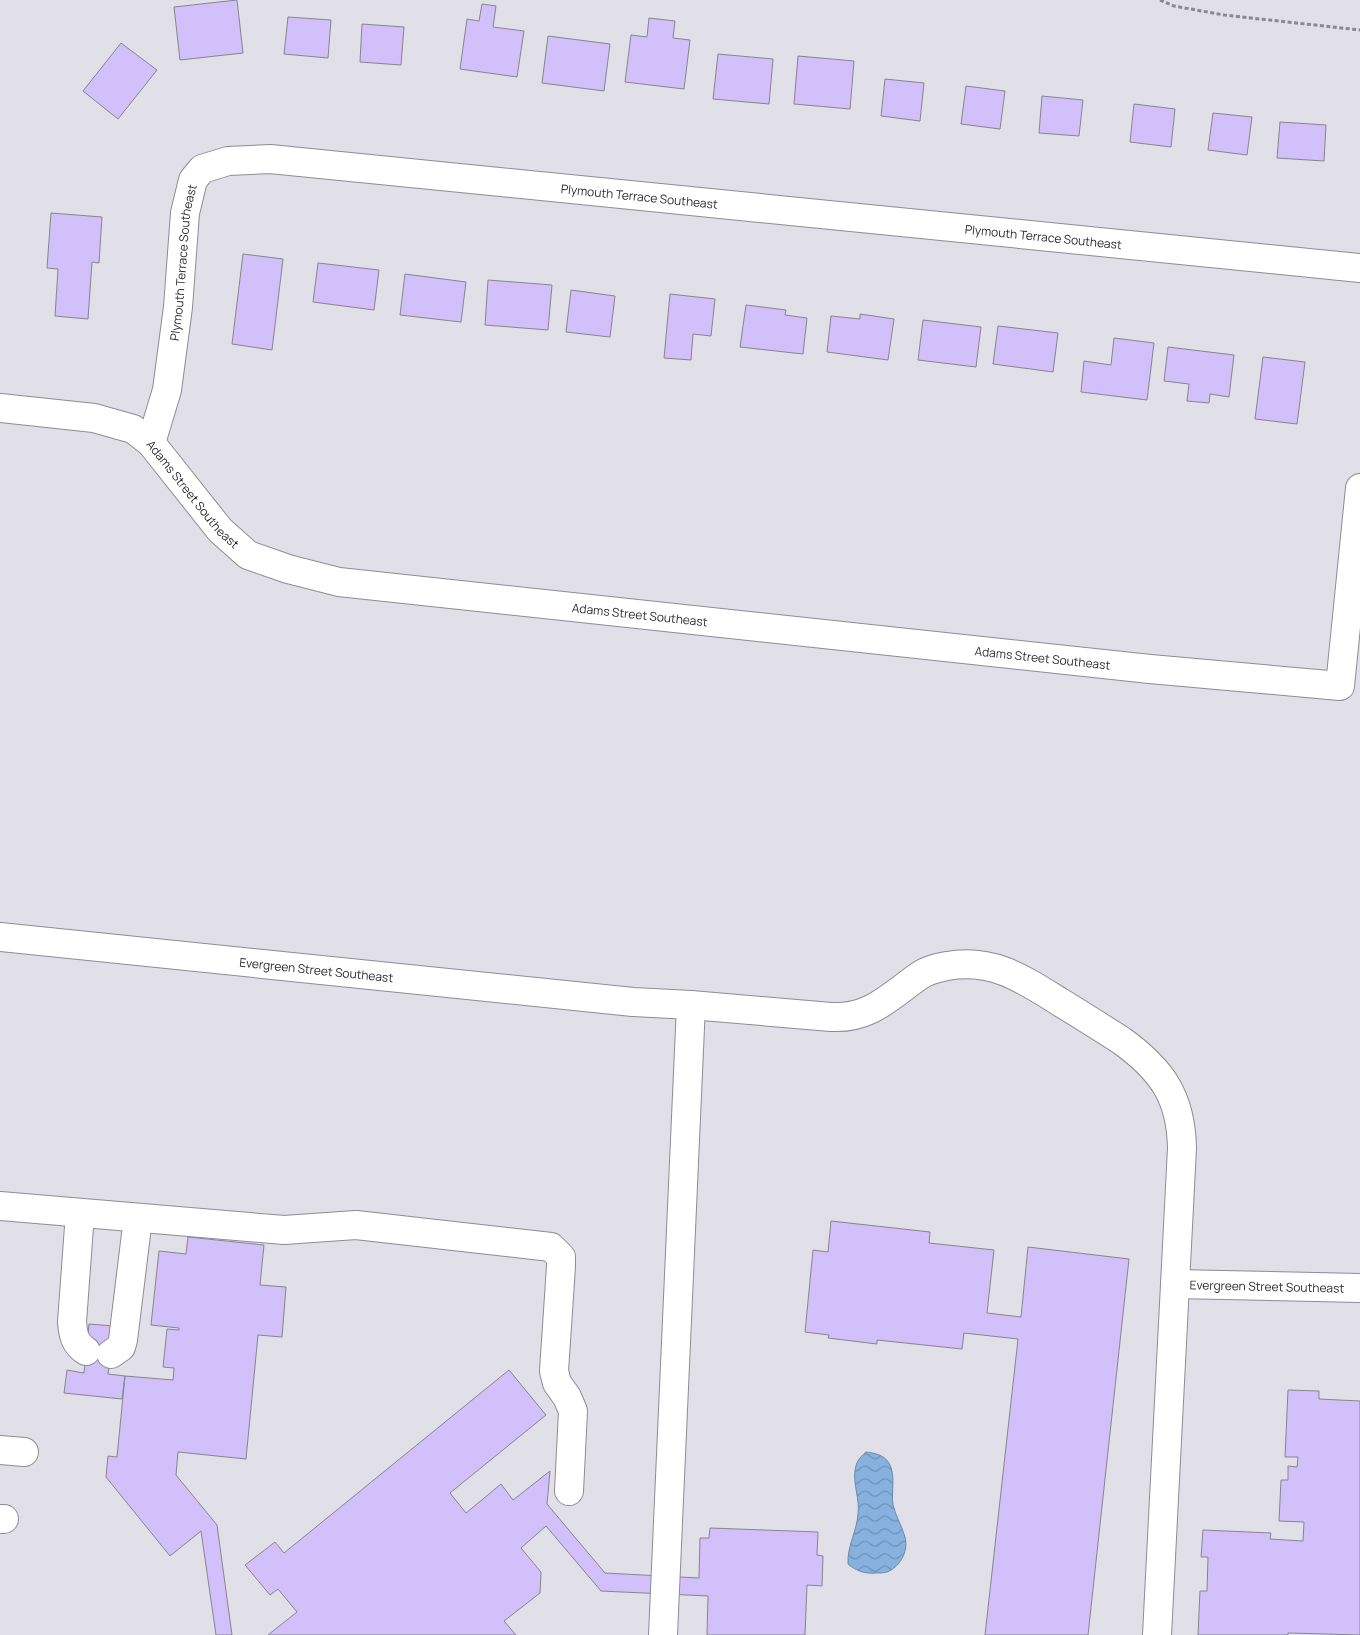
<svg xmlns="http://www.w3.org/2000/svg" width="1360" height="1635" viewBox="0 0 1360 1635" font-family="Manrope,sans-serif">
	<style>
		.water { fill: url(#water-waves); stroke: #6b8aab }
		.building { fill: #d1c0fa; stroke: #87858d }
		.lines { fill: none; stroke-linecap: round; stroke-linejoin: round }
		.minor-casing { stroke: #8c8c94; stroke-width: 30 }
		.path { stroke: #89898f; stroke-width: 3; stroke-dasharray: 4 2.5; stroke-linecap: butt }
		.minor { stroke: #fff; stroke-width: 28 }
		.labels { text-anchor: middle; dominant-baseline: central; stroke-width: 4.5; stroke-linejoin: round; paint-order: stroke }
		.street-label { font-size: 12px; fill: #2b2b2e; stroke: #e1e0e9 }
	</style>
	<defs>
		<pattern id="water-waves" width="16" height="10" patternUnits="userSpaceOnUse" patternTransform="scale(1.25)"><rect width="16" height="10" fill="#87b2e0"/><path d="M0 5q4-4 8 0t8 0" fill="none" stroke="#6f91b6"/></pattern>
	</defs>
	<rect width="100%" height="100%" fill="#e1e0e9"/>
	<path class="water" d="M866,1452C875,1453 884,1455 889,1463C896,1475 891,1492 893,1505C896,1517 902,1526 905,1537C909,1551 900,1567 887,1572C884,1573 879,1573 876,1573C865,1574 856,1571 848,1564C847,1546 857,1531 858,1514C860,1500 853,1484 855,1471C856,1462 859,1458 866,1452Z"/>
	<path class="building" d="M237,0L243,53L180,60L174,7Z
		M482,4L496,6L493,27L524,31L517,77L460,69L467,19L479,21Z
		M288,17L331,20L328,58L284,54Z
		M649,18L675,21L673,38L690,40L684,89L625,82L631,35L647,37Z
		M362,24L404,27L401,65L360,62Z
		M548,36L610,44L604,91L542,83Z
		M121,43L157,70L118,119L83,91Z
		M718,54L773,59L769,104L713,99Z
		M798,56L854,61L850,109L794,104Z
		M885,79L924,83L920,121L881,116Z
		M966,86L1005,91L1000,129L961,124Z
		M1042,96L1083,100L1079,136L1039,133Z
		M1134,104L1175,109L1171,147L1130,142Z
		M1213,113L1252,117L1247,155L1208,150Z
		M1280,122L1326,125L1324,161L1277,158Z
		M51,213L102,217L99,263L92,262L88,319L55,316L58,269L47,268Z
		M243,254L283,259L272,350L232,344Z
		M318,263L379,270L374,310L313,302Z
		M405,274L466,282L461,322L400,315Z
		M488,280L552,285L548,330L485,325Z
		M571,290L615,296L610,337L566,332Z
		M670,294L715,299L711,336L693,334L691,360L664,358Z
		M746,305L786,310L785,315L807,318L803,354L740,347Z
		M860,314L894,319L888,360L827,352L831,316L860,319Z
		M923,320L981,327L976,367L918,360Z
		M998,326L1058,333L1053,372L993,364Z
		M1114,338L1154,343L1147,400L1081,392L1084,361L1111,365Z
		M1168,347L1234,355L1229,397L1210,394L1209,403L1187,401L1189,384L1164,381Z
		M1263,357L1305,362L1297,424L1255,419Z
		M831,1221L930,1232L929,1243L994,1250L987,1313L1021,1317L1028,1247L1129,1259L1088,1635H985L1018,1339L964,1333L962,1349L877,1340V1344L828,1338L829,1335L805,1332L813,1250L828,1252Z
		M188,1237L264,1245L260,1285L286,1287L282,1337L258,1335L246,1459L178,1452L176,1475L217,1525L232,1635H216L201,1531L170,1556L106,1477L108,1456L117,1457L125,1376L173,1380L174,1368L163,1367L167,1329L179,1330V1328L151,1325L159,1251L186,1254Z
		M89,1324L114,1326L108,1374L125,1376L122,1399L64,1393L67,1370L84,1373Z
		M509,1370L546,1415L450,1493L466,1513L501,1484L513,1500L550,1471L547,1504L605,1573L699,1578L700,1538H709L710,1528L818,1532L817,1555L823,1556L822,1586L807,1585L805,1635H707L708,1596L601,1591L546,1526L521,1548L541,1572L540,1593L504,1621L516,1635H268L297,1612L278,1589L270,1595L245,1565L275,1542L284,1553Z
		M1288,1390L1319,1391V1399L1360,1401V1635L1288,1633V1635H1198L1200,1591H1207L1208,1557H1201L1203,1530L1271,1533L1270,1539L1303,1541L1304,1522L1279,1521L1281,1480H1288V1466L1297,1467L1298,1457H1285Z"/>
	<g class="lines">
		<defs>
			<g id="minor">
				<path id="s1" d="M0,408L94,418L133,429L151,443L220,530L248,555L288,569L339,582L1150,669L1340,686L1360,488"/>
				<path id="s2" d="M151,443L167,390L178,307L185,213L193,180L202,169L228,161L270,159L1360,268"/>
				<path id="s3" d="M0,937L633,1002L691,1005"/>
				<path d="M0,1206L284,1230L356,1225L551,1247L561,1257V1266L554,1371L557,1383L567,1397L573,1411L569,1491"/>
				<path d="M80,1213L72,1322C73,1335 75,1344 86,1351"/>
				<path id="s4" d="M1175,1284L1360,1288"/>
				<path d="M111,1354L121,1347L123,1340L138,1218"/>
				<path d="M0,1450L24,1452"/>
				<path d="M0,1519H4"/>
				<path d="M663,1635L691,1005L831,1017C870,1019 889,997 919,976C927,970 937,968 947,966C993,958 1023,979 1060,1002C1081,1015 1102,1028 1122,1041C1162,1070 1181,1097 1182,1148L1157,1635"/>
			</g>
		</defs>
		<use href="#minor" class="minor-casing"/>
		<path class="path" d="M1160,0L1174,6L1224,15L1360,30"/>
		<use href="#minor" class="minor"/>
	</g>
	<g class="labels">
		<g class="street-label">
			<text stroke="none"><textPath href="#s2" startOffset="722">Plymouth Terrace Southeast</textPath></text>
			<text stroke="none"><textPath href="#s2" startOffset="1128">Plymouth Terrace Southeast</textPath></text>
			<text stroke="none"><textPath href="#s2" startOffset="184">Plymouth Terrace Southeast</textPath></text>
			<text stroke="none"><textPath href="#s1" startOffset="224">Adams Street Southeast</textPath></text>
			<text stroke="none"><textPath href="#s1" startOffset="704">Adams Street Southeast</textPath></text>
			<text stroke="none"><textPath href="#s1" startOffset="1109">Adams Street Southeast</textPath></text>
			<text stroke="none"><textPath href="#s3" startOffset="318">Evergreen Street Southeast</textPath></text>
			<text stroke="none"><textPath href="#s4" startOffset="92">Evergreen Street Southeast</textPath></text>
		</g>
	</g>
</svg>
